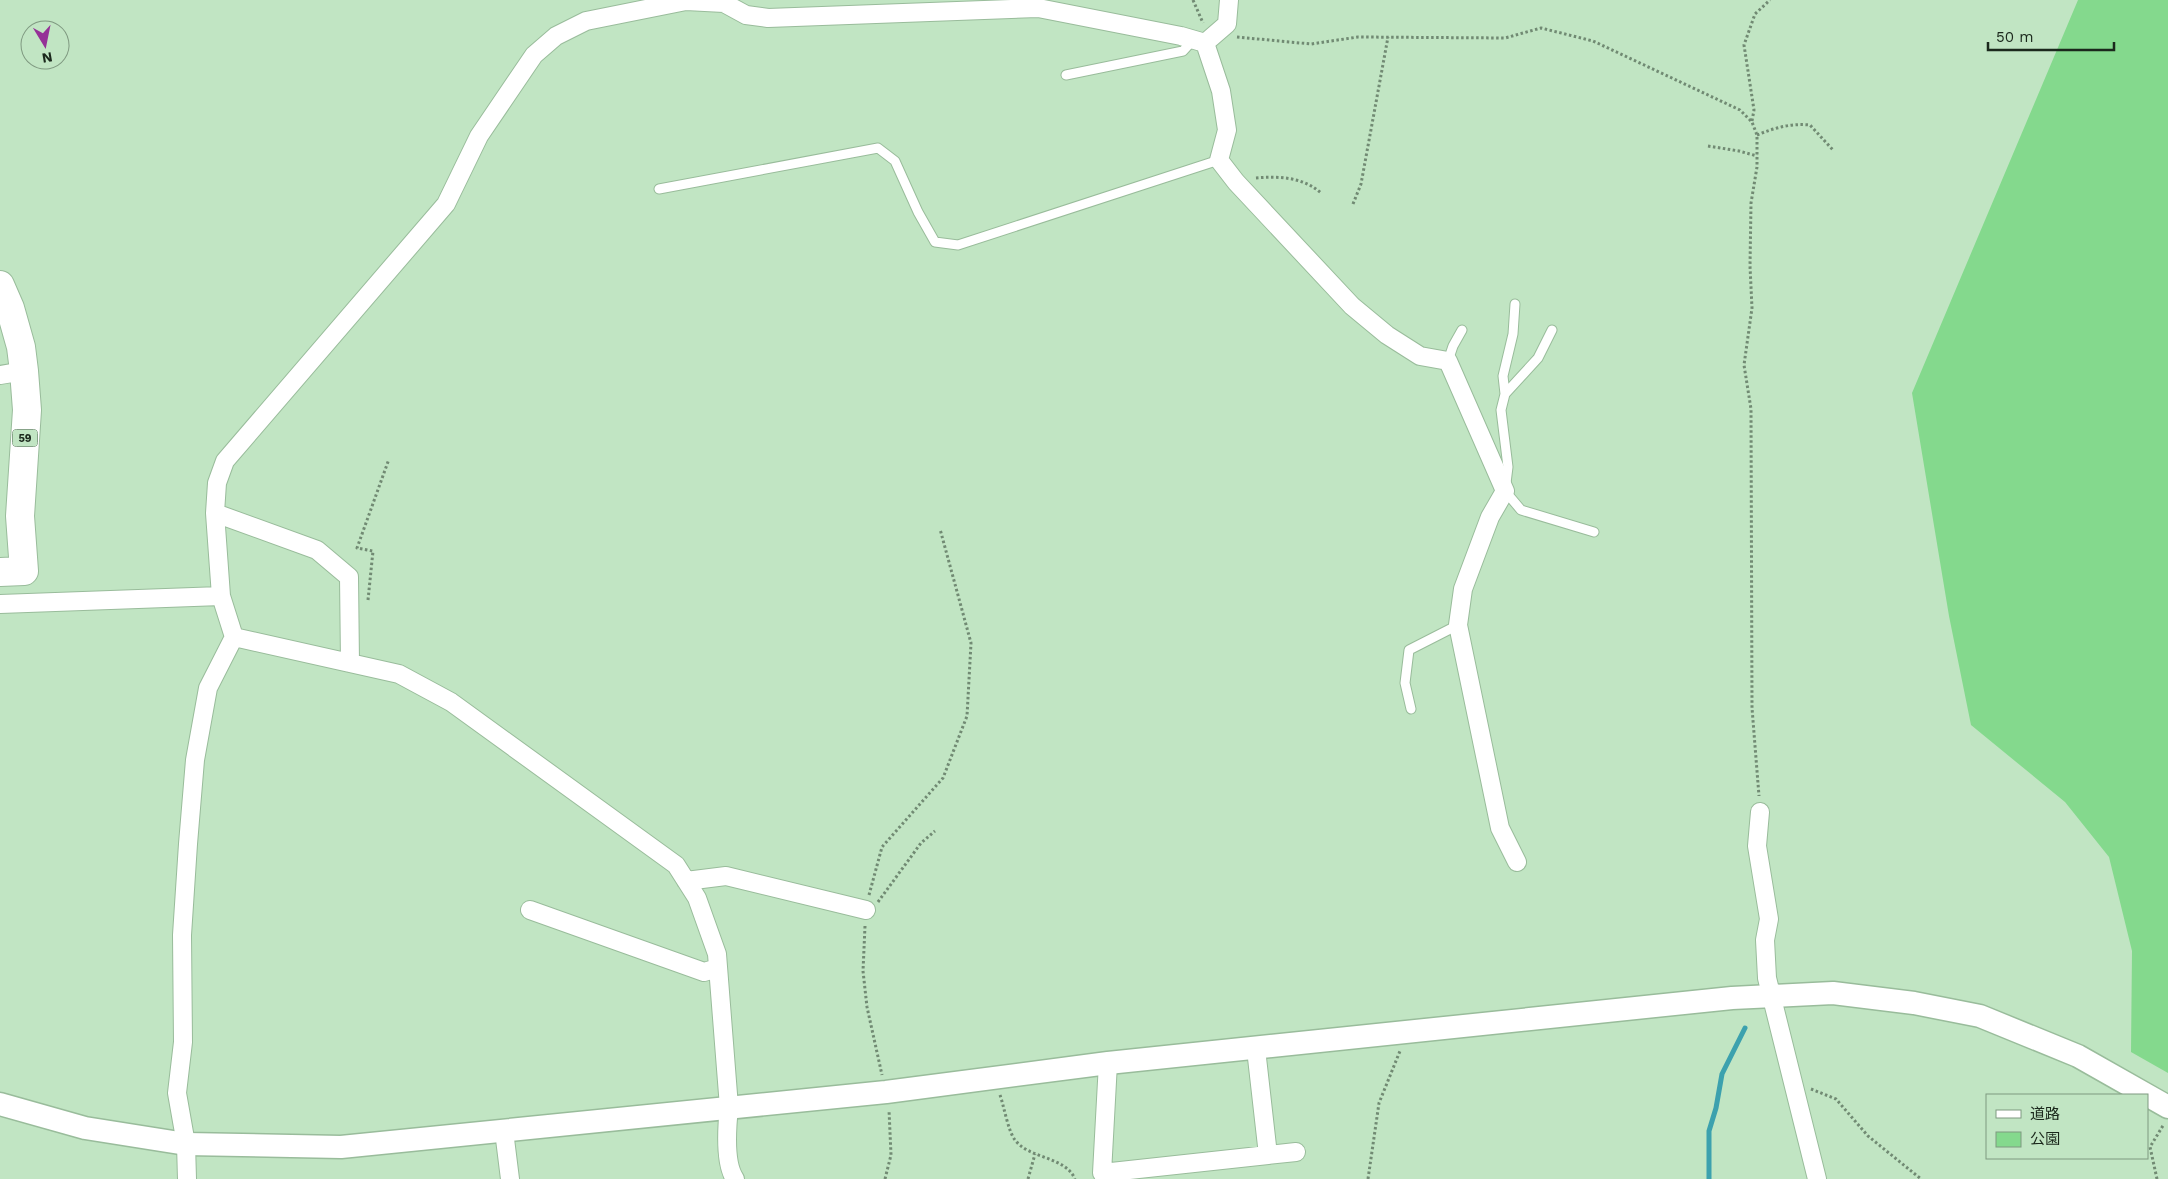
<svg xmlns="http://www.w3.org/2000/svg" width="2168" height="1179" viewBox="0 0 2168 1179" font-family="'Work Sans','Noto Sans JP',sans-serif">
	<style>
		.green { fill: #84d98d }
		.lines { fill: none; stroke-linecap: round; stroke-linejoin: round }
		.stream { stroke: #3ca1ae; stroke-width: 5 }
		.service-casing { stroke: #99bc9b; stroke-width: 11 }
		.minor-casing { stroke: #99bc9b; stroke-width: 20 }
		.tertiary-casing { stroke: #99bc9b; stroke-width: 25 }
		.primary-casing { stroke: #99bc9b; stroke-width: 30 }
		.path { stroke: #718a73; stroke-width: 3; stroke-dasharray: 2.5 2.5; stroke-linecap: butt }
		.service { stroke: #fff; stroke-width: 9 }
		.minor { stroke: #fff; stroke-width: 18 }
		.tertiary { stroke: #fff; stroke-width: 22 }
		.primary { stroke: #fff; stroke-width: 28 }
		.labels { text-anchor: middle; dominant-baseline: central; stroke-width: 4; stroke-linejoin: round; paint-order: stroke }
		.shield { fill: #c1e5c3; stroke: #4d614e; stroke-width: 1 }
		.shield-label { font-size: 11px; font-weight: bold; fill: #1b281c }
	</style>
	<rect width="100%" height="100%" fill="#c1e5c3"/>
	<path class="green" d="M2078,0H2168V1073L2131,1052L2132,951L2109,857L2065,802L1971,725L1949,616L1912,393Z"/>
	<g class="lines">
		<path class="stream" d="M1709,1179V1131L1716,1108L1722,1074L1745,1028"/>
		<defs>
			<path id="service" d="M1066,75L1183,51L1194,39
				M659,189L878,148L895,161L918,212L935,242L958,245L1219,160
				M1515,304L1513,334L1503,376L1505,394L1501,410L1508,467L1505,491L1521,510L1594,532
				M1448,361L1453,346L1462,330
				M1505,394L1538,358L1552,330
				M1411,709L1405,683L1409,650L1458,625"/>
			<path id="minor" d="M1205,43L1221,91L1227,130L1219,160L1236,182L1352,306L1387,335L1420,356L1448,361L1505,491L1490,517L1463,589L1458,625L1500,828L1517,862
				M1205,43L1227,24L1229,0
				M0,375L24,371
				M215,513L317,550L349,577L350,663
				M0,604L221,596
				M234,637L399,674L451,702L676,865L697,898L717,954L729,1107C727,1126 724,1163 735,1179
				M1760,812L1757,846L1769,919L1765,940L1767,978L1817,1179
				M686,881L726,876L866,910
				M530,910L704,972L718,968
				M1256,1049L1268,1155L1296,1152
				M1108,1063L1102,1173L1268,1155
				M504,1131L510,1179
				M187,1179L186,1144L177,1093L183,1042L182,935L188,844L195,760L208,688L234,637L221,596L215,513L217,483L225,461L446,204L479,136L534,55L556,36L586,21L686,1L724,3L746,15L768,18L1038,8L1181,36L1205,43"/>
			<path id="tertiary" d="M0,1104L85,1128L186,1144L341,1147L886,1092L1108,1063L1732,998L1833,993L1914,1003L1980,1016L2078,1056L2168,1107"/>
			<path id="primary" d="M0,285L10,308L21,347L24,371L27,410L20,516L24,571L0,572"/>
		</defs>
		<use href="#service" class="service-casing"/>
		<use href="#minor" class="minor-casing"/>
		<use href="#tertiary" class="tertiary-casing"/>
		<use href="#primary" class="primary-casing"/>
		<path class="path" d="M1193,0L1203,23
			M1237,37L1311,44L1358,37L1505,38L1541,28L1593,41L1740,110L1752,122L1757,135V167L1751,203L1750,266L1752,308L1744,365L1751,409L1752,708L1759,796
			M1752,121L1754,110L1744,45L1755,14L1770,0
			M1757,135C1774,128 1791,123 1810,125L1833,150
			M1708,146L1739,151L1757,156
			M1256,178C1279,176 1303,177 1321,193
			M1353,204L1361,184L1388,37
			M368,600L373,551L357,548L389,459
			M869,895L882,847L943,778L967,716L971,643L940,529
			M878,902L921,843L935,831
			M865,926L863,971L867,1007L882,1075
			M1811,1089L1836,1099L1868,1136L1921,1179
			M1000,1095C1004,1106 1008,1131 1015,1140C1029,1159 1065,1156 1075,1179
			M885,1179L891,1155L889,1110
			M1028,1179L1035,1154
			M1368,1179L1379,1103L1400,1051
			M2157,1179L2150,1147L2164,1124"/>
		<use href="#service" class="service"/>
		<use href="#minor" class="minor"/>
		<use href="#tertiary" class="tertiary"/>
		<use href="#primary" class="primary"/>
	</g>
	<g class="labels">
		<rect class="shield" x="12.5" y="429.5" width="25" height="17" rx="4"/>
		<g class="shield-label">
			<text x="25" y="438">59</text>
		</g>
	</g>
	<rect x="1986" y="1094" width="162" height="65" fill="#c1e5c3" stroke="#7f9980"/>
	<rect x="1996" y="1110" width="25" height="8" fill="#ffffff" stroke="#7f9980"/>
	<text x="2030" y="1119" font-size="15" fill="#1b281c">道路</text>
	<rect x="1996" y="1132" width="25" height="15" fill="#84d98d" stroke="#7f9980"/>
	<text x="2030" y="1144" font-size="15" fill="#1b281c">公園</text>
	<g transform="translate(45 45) rotate(170)"><circle r="24" fill="#c1e5c3" stroke="#7f9980"/>
	<path d="M0-4L9 19L0 12L-9 19Z" fill="#953197"/>
	<text y="-8" font-size="14" font-weight="bold" text-anchor="middle" fill="#1b281c">N</text>
	</g>
	<path d="M1988 42v8h126v-8" fill="none" stroke="#1b281c" stroke-width="2.5"/>
	<text x="1996" y="42" font-size="15" fill="#1b281c" stroke="#c1e5c3" stroke-width="4" paint-order="stroke">50 m</text>
</svg>
